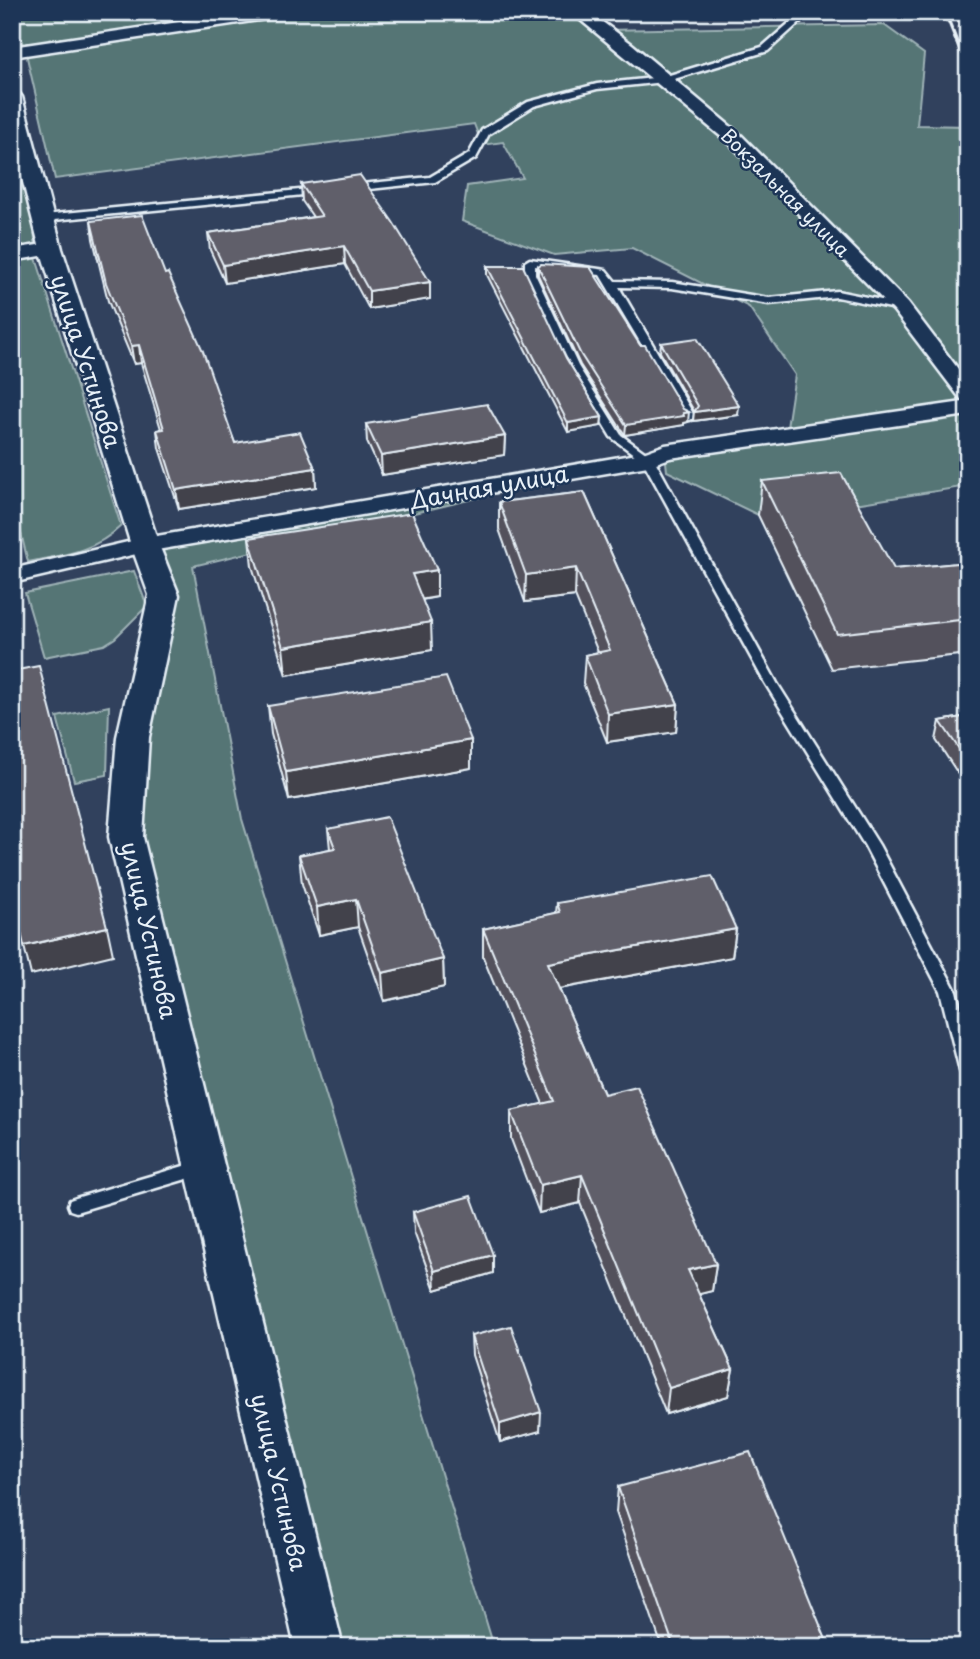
<svg xmlns="http://www.w3.org/2000/svg" width="980" height="1659" viewBox="0 0 980 1659" font-family="'Playpen Sans',sans-serif">
	<style>
		.green { fill: #547474; stroke: #9eb2b6; stroke-width: 2 }
		.lines { fill: none; stroke-linecap: round; stroke-linejoin: round }
		.service-casing { stroke: #e8f1f8; stroke-width: 5 }
		.minor-casing { stroke: #e8f1f8; stroke-width: 5 }
		.tertiary-casing { stroke: #e8f1f8; stroke-width: 5 }
		.service { fill: #1d3557; fill-rule: evenodd }
		.minor { fill: #1d3557; fill-rule: evenodd }
		.tertiary { fill: #1d3557; fill-rule: evenodd }
		.rail { stroke: #e8f1f8; stroke-width: 3.5 }
		.wall { fill: #53515c; stroke: #e8f1f8; stroke-width: 2 }
		.shaded-wall { fill: #43424b; stroke: #e8f1f8; stroke-width: 2 }
		.building { fill: #605e6b; stroke: #e8f1f8; stroke-width: 2 }
		.labels { text-anchor: middle; dominant-baseline: central; stroke-width: 5; stroke-linejoin: round; paint-order: stroke }
		.far-street-label { font-size: 19px; fill: #e8f1f8; stroke: #1d3557 }
		.street-label { font-size: 23px; fill: #e8f1f8; stroke: #1d3557 }
	</style>
	<rect width="100%" height="100%" fill="#31415d"/>
	<filter id="ink" filterUnits="userSpaceOnUse"><feTurbulence type="fractalNoise" baseFrequency=".0143" numOctaves="2"/><feDisplacementMap in="SourceGraphic" scale="14" xChannelSelector="R" yChannelSelector="G"/><feConvolveMatrix kernelMatrix="1 2 1 2 8 2 1 2 1" color-interpolation-filters="sRGB"/></filter>
	<g filter="url(#ink)">
		<path class="green" d="M12,12H273L24,49Z
			M287,12H579L603,30L884,25L924,54L917,125L968,126V486L836,507L758,515L667,471L665,452L786,434L795,375L749,307L632,248L554,255L462,221L467,186L523,178L503,142L482,145L474,124L55,179L26,53Z
			M12,129L29,184L36,249L12,252Z
			M36,258L121,526C94,552 63,555 28,562L12,496V262Z
			M531,485L193,566L242,819L494,1647H319L150,931L133,737L164,595L153,548Z
			M134,571L147,606L115,638L104,645L44,657L25,593Z
			M109,706L107,775L74,781L57,717Z"/>
		<g class="lines">
			<defs>
				<path id="service" d="M802,12H811L768,51L664,82L597,89L534,106L489,134L476,158L435,182L351,191L346,188L351,185L430,177L469,154L482,130L528,102L597,84L663,77L762,47Z
					M320,188L325,191L323,193L44,221L39,218L44,215Z
					M530,259L606,270L615,281L672,282L769,298L837,291L901,304L906,307L901,310L837,297L769,304L672,288L619,287L695,417L690,420L685,417L600,275L535,266V274L578,366L621,435L654,459L777,683L879,845L956,991L968,1039V1077L962,1075L960,1071L940,991L865,846L765,683L643,461L611,437L568,366L525,274V262Z
					M204,1160L210,1162L212,1167L210,1172L76,1212L70,1210L68,1205L70,1200L76,1198Z"/>
				<path id="minor" d="M246,12H287L279,17L12,57V47Z
					M571,12H589L632,44L742,136L908,303L968,382V415L670,458L648,466L145,552L12,583V569L145,538L643,453L665,445L963,402L894,311L730,144Z
					M51,243L58,245L61,249L58,253L12,261V249Z"/>
				<path id="tertiary" d="M12,91L19,93L22,97L62,249L159,545L179,595L149,737L143,837L343,1647H295L109,837L117,737L149,595L131,545L40,249L12,139Z"/>
			</defs>
			<use href="#service" class="service-casing"/>
			<use href="#minor" class="minor-casing"/>
			<use href="#tertiary" class="tertiary-casing"/>
			<use href="#service" class="service"/>
			<use href="#minor" class="minor"/>
			<use href="#tertiary" class="tertiary"/>
			<path class="rail" d="M945,12L968,70"/>
		</g>
		<path class="wall" d="M301,184L430,282V299L369,309L345,264L225,283L210,250L208,233L313,217L302,201Z
			M91,221L165,274L235,443L315,468L316,487L179,509L159,448L157,430L161,429L141,363L134,364L108,301L93,239Z
			M487,266L566,358L602,417L601,426L568,432L487,275Z
			M538,266L688,422L684,423V425L625,435L580,365L538,275Z
			M661,343L738,415L693,421L694,411L660,352Z
			M366,424L505,436L504,455L382,475L367,442Z
			M762,481L894,569L968,562V654L832,669L758,515Z
			M584,492L678,704L676,732L607,742L583,683L585,655L598,652L575,596L525,602L499,529V502Z
			M249,538L437,597L422,600L432,650L286,675L252,566Z
			M268,706L471,768L289,800L271,734Z
			M968,716V789L936,740L940,721Z
			M328,829L443,959L444,987L384,1001L358,927L319,935L302,884L299,855L330,849Z
			M557,903L736,929L732,957L559,989L604,1094L716,1264L712,1291L699,1294L733,1369L728,1396L666,1414L580,1203L539,1213L511,1139V1111L543,1104L483,957V929L556,913Z
			M413,1212L493,1255V1273L435,1290L414,1232Z
			M471,1336L540,1431L500,1442L472,1355Z
			M618,1487L829,1647H662L616,1512Z"/>
		<path class="shaded-wall" d="M344,246L345,264L225,283L223,265Z
			M430,282V299L369,309V291Z
			M139,345L141,363L134,364L131,346Z
			M739,406L738,415L693,421L694,412Z
			M689,412L688,422L684,423V425L625,435L626,425Z
			M602,417L601,426L568,432V423Z
			M505,436L504,455L382,475L381,456Z
			M315,468L316,487L179,509L176,490Z
			M576,568L575,596L525,602L526,575Z
			M437,570V597L413,601L412,574Z
			M431,622L432,650L286,675L283,647Z
			M678,704L676,732L607,742L608,714Z
			M471,740V768L289,800L286,772Z
			M356,899L358,927L319,935L317,907Z
			M107,927L113,955L31,975L24,946Z
			M736,929L732,957L547,991L548,963Z
			M443,959L444,987L384,1001L382,973Z
			M582,1175L580,1203L539,1213L540,1185Z
			M493,1255V1273L435,1290L434,1271Z
			M716,1264L712,1291L684,1298L688,1270Z
			M733,1369L728,1396L666,1414L669,1388Z
			M541,1412L540,1431L500,1442V1424Z"/>
		<path class="building" d="M360,175L393,222L430,282L369,291L344,246L223,265L208,233L322,216L301,184Z
			M142,215L165,274L168,273L203,351L235,443L300,432L315,468L176,490L157,430L164,429L139,345L131,346L106,283L91,221Z
			M541,264L590,267L640,345H645L683,409L689,412L683,413L684,416L626,425L581,355L538,266Z
			M487,266H523L566,358L602,417L568,423Z
			M697,338L739,406L694,412L698,406L661,343Z
			M487,404L505,436L381,456L366,424Z
			M841,473L894,569L968,562V619L837,634L762,481Z
			M584,492L678,704L608,714L585,655L610,650L576,568L526,575L499,502Z
			M412,513L437,570L412,574L431,622L283,647L249,538Z
			M39,666L107,927L24,946L12,891V671Z
			M446,677L471,740L286,772L268,706Z
			M968,716V762L940,721Z
			M387,817L443,959L382,973L356,899L317,907L299,855L335,848L328,829Z
			M712,876L736,929L548,963L604,1094L637,1086L716,1264L688,1270L733,1369L669,1388L582,1175L540,1185L511,1111L554,1101L483,929L560,912L557,903Z
			M471,1196L493,1255L434,1271L413,1212Z
			M511,1326L541,1412L500,1424L471,1336Z
			M750,1452L829,1647H674L618,1487Z"/>
	</g>
	<g class="labels">
		<g class="far-street-label">
			<text transform="translate(786 192) rotate(45)">Вокзальная улица</text>
		</g>
		<g class="street-label">
			<text transform="translate(87 361) rotate(72)">улица Устинова</text>
			<text transform="translate(489 486) rotate(-10)">Дачная улица</text>
			<text transform="translate(150 930) rotate(77)">улица Устинова</text>
			<text transform="translate(280 1482) rotate(77)">улица Устинова</text>
		</g>
	</g>
	<rect width="980" height="1659" fill="none" stroke="#1d3557" stroke-width="42"/>
	<rect x="21" y="21" width="938" height="1617" fill="none" stroke="#e8f1f8" stroke-width="2.5" filter="url(#ink)"/>
</svg>
